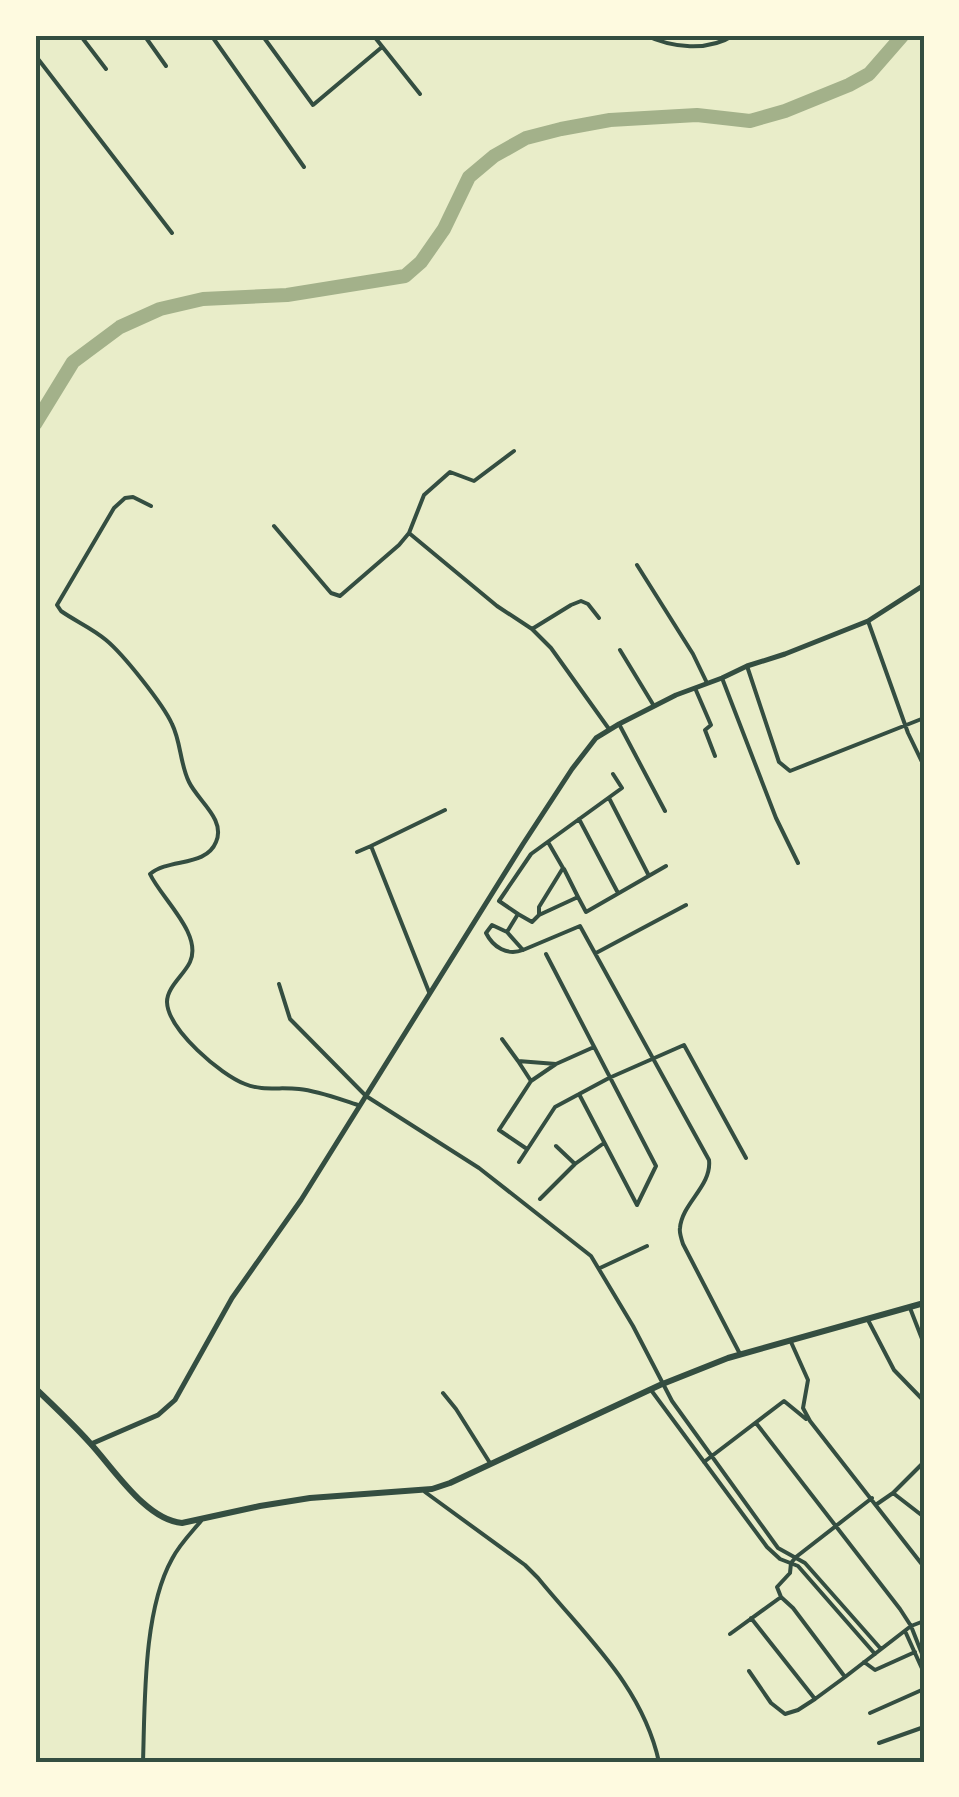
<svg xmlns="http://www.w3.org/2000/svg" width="959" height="1797" viewBox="0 0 959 1797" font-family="Mulish,sans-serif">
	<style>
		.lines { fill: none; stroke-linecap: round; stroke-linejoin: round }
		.river { stroke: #a3b18a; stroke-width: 14 }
		.minor { stroke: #344e41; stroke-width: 4 }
		.tertiary { stroke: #344e41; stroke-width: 5 }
		.secondary { stroke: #344e41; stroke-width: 6 }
		.neatline { fill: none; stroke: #344e41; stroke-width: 4 }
	</style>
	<rect width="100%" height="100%" fill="#e9edc9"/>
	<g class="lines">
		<path class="river" d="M35,424L73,362L120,327L160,309L203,299L287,295L405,276L421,262L444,229L469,177L494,156L526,138L561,129L610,120L697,115L750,121L785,111L849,85L869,74L903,35"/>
		<path class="minor" d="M80,35L106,69
			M144,35L166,66
			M211,35L304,167
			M262,35L313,105L382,47
			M305,35L307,37
			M373,35L420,94
			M645,35C672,48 708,52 734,35
			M35,55L172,233
			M151,506L133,497L125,498L114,508L57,605L61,611C75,621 92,628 106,640C123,654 163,704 172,724C181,742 180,764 189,782C198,801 226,819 216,842C206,867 169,858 150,874C161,898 203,934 190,962C184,975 167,987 167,1002C168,1030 221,1075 245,1084C261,1091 281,1087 299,1089C319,1091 339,1099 358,1105
			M274,526L331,593L340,596L399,545L409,533L424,495L450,472L474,481L514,451
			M409,533L497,606L532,629L551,648L609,729
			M637,565L693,654L707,683
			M868,621L908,733L924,766
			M532,629L571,605L581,601L588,604L599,618
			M620,650L654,706
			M747,666L779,762L790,771L924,718
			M722,678L776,818L798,863
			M695,688L711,725L705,730L715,756
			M619,724L665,811
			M609,798L648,874
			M579,819L618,893
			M357,852L371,846
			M578,897L586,912L666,866
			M518,914L532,922L539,915V907L563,868L548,842
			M539,915L578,897L564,869
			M507,932L518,914L499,901L531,854L622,788L613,774
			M523,950L507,932L492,925L486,933C493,947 507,956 523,950L580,926L709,1160C712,1186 682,1203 680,1228C679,1232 682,1241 683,1244L740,1354
			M596,953L686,905
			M546,954L656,1166L637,1205
			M279,984L290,1019L366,1096L479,1168L591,1256L633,1326L672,1401L778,1548L805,1563L881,1649
			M429,992L371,846L445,810
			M502,1039L518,1061L556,1064
			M518,1061L531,1081
			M579,1094L637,1205
			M556,1146L575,1164
			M527,1149L499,1130L531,1081L556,1064L594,1047
			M519,1162L555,1107L609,1078L684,1045L746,1158
			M540,1199L575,1164L604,1143
			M600,1268L647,1246
			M910,1308L924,1344
			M868,1320L894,1370L924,1401
			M791,1342L808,1380L803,1408L810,1421L924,1567
			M651,1390L767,1547L780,1559L798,1566L875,1654
			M443,1393L456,1409L490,1463
			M756,1423L900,1609L911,1626L924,1659
			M704,1462L784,1401L806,1419
			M425,1492L525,1565L538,1578C586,1637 642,1685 659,1762
			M893,1493L924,1462
			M877,1504L893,1493L924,1517
			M781,1597L777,1587L790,1573L791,1563L796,1557L872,1498
			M751,1618L815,1699L845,1677
			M905,1631L924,1673
			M730,1634L781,1597L793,1608L845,1677L911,1626L924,1621
			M864,1662L875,1670L915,1652
			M749,1671L771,1703L785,1714L798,1710L815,1699
			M870,1713L924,1689
			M879,1743L924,1727
			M143,1762C145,1702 143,1611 172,1559C179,1545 191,1533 201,1521"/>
		<path class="tertiary" d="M91,1444L158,1415L175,1400L232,1298L301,1200L523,844L572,769L596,738L619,724L676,695L722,678L747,666L785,654L868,621L924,585"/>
		<path class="secondary" d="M35,1388C54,1406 73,1424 90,1443C114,1469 146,1520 182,1523L260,1506L310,1498L432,1489L450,1483L660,1385L728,1358L924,1303"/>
	</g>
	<rect width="959" height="1797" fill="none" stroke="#fefae0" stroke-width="75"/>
	<rect x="38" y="38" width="884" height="1722" class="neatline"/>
</svg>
